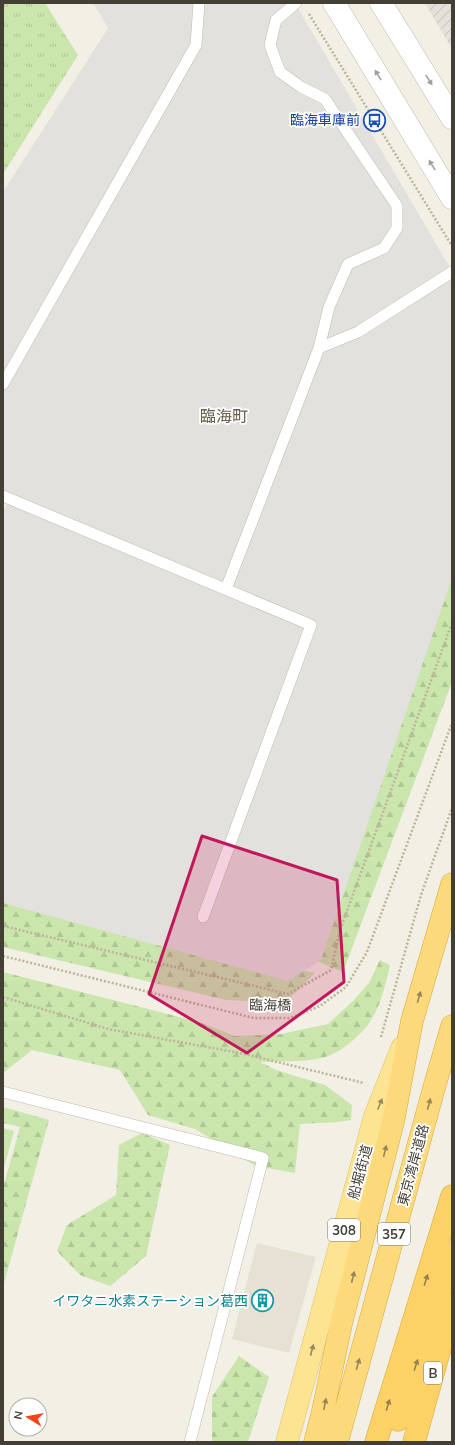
<svg xmlns="http://www.w3.org/2000/svg" width="455" height="1445" viewBox="0 0 455 1445" font-family="Mulish,'Noto Sans JP',sans-serif">
	<style>
		.residential { fill: #e6e1d3 }
		.industrial { fill: url(#industrial-furrows) }
		.grass { fill: url(#grass-tufts) }
		.forest { fill: url(#forest-firs) }
		.green { fill: #cae6ad }
		.parking { fill: #e3e1dd }
		.lines { fill: none; stroke-linecap: round; stroke-linejoin: round }
		.service-casing { stroke: #c0baaa; stroke-width: 12 }
		.tertiary-casing { stroke: #c0baaa; stroke-width: 23 }
		.primary-casing { stroke: #e2c263; stroke-width: 23 }
		.trunk-casing { stroke: #dba636; stroke-width: 23 }
		.motorway-casing { stroke: #dba636; stroke-width: 23 }
		.path { stroke: #bfb399; stroke-width: 2.5; stroke-dasharray: 2 2; stroke-linecap: butt }
		.service { stroke: #fff; stroke-width: 11 }
		.tertiary { stroke: #fff; stroke-width: 22 }
		.primary { stroke: #fde493; stroke-width: 22 }
		.trunk { stroke: #fcda7c; stroke-width: 22 }
		.motorway { stroke: #fcd166; stroke-width: 22 }
		.oneway { fill: #a29f9a }
		.oneway2 { fill: #978554 }
		.oneway3 { fill: #97895f }
		.oneway4 { fill: #97814a }
		.marked { fill: #c2185b; fill-opacity: 0.2; stroke: #c2185b; stroke-width: 3; stroke-linejoin: round }
		.labels { text-anchor: middle; dominant-baseline: central; stroke-width: 3.5; stroke-linejoin: round; paint-order: stroke }
		.shield { fill: #fff; stroke: #7c7971; stroke-width: 1 }
		.shield-label { font-size: 13px; font-weight: bold; fill: #443f34 }
		.transit-label { font-size: 14px; fill: #164399; stroke: #fff; text-anchor: end }
		.street-label { font-size: 14px; fill: #443f34; stroke: #fff }
		.culture-label { font-size: 14px; fill: #0d838f; stroke: #fff; text-anchor: end }
		.quarter-label { font-size: 16px; fill: #675d4c; stroke: #fff }
	</style>
	<defs>
		<pattern id="industrial-furrows" width="10" height="10" patternUnits="userSpaceOnUse"><rect width="10" height="10" fill="#e4e0da"/><path d="M-1 1l2-2M0 10L10 0M9 11l2-2" fill="none" stroke="#c5c1bc"/></pattern>
		<pattern id="grass-tufts" width="24" height="20" patternUnits="userSpaceOnUse"><rect width="24" height="20" fill="#cae6ad"/><path d="M3 7l-1-3M5 7V3M7 7l1-3M15 17l-1-3M17 17v-4M19 17l1-3" fill="none" stroke="#afc695"/></pattern>
		<pattern id="forest-firs" width="22" height="20" patternUnits="userSpaceOnUse"><rect width="22" height="20" fill="#cae6ad"/><path d="M5 1l3.5 6h-7zM16 11l3.5 6h-7z" fill="#afc695"/></pattern>
	</defs>
	<rect width="100%" height="100%" fill="#f2efe5"/>
	<path class="residential" d="M257,1243L316,1257L289,1353L232,1339Z"/>
	<path class="industrial" d="M425,3H452V49L426,5Z"/>
	<path class="grass" d="M3,3H45L78,55L3,174Z"/>
	<path class="forest" d="M452,519V682L343,972L290,950Z
		M3,893L272,963L315,973L285,1003L226,1000L3,947Z
		M380,960L390,965C386,983 381,1005 371,1020C364,1032 346,1048 333,1054C315,1063 280,1061 260,1062L276,1070L325,1085L352,1105L351,1120L337,1122L300,1124L295,1173L255,1166L195,1129L148,1115L120,1070L32,1050L3,1073V972L199,1022L235,1036L281,1034L328,1024L353,1001L369,983Z
		M3,1107L49,1120L3,1287V1188L20,1127L3,1123Z
		M142,1133L170,1145L146,1256L110,1286L80,1275L57,1251L67,1225L116,1195L119,1145Z
		M239,1356L269,1377L248,1442H212V1397Z"/>
	<path class="green" d="M3,1128L14,1131L3,1172Z"/>
	<path class="parking" d="M93,3H295L452,271V578L321,960L288,981L3,903V512L7,505L3,503V192L108,28Z"/>
	<g class="lines">
		<defs>
			<path id="service" d="M296,3L276,20L270,45L280,72L301,87L325,99L397,206V228L384,248L348,264L329,307L319,348
				M3,384L196,45L199,3
				M3,496L311,625L203,917
				M226,589L319,348L358,332L452,272
				M3,1092L263,1158L190,1442"/>
			<path id="tertiary" d="M334,3L452,198
				M381,3L452,118"/>
			<path id="primary" d="M287,1442L375,1116L402,1048"/>
			<path id="trunk" d="M315,1442L323,1411L341,1324L393,1122L412,1021L452,884
				M337,1442L434,1088L452,1026"/>
			<path id="motorway" d="M398,1420L452,1253
				M376,1442L452,1196
				M414,1442L452,1305"/>
		</defs>
		<use href="#service" class="service-casing"/>
		<use href="#tertiary" class="tertiary-casing"/>
		<use href="#primary" class="primary-casing"/>
		<use href="#trunk" class="trunk-casing"/>
		<use href="#motorway" class="motorway-casing"/>
		<path class="path" d="M309,14L452,246
			M3,926L288,994L331,970L340,930L452,623
			M3,956L254,1018H290L320,1006L346,987L367,952L452,723
			M3,997L108,1029L240,1053L364,1083
			M381,1037L421,895L452,808"/>
		<use href="#service" class="service"/>
		<use href="#tertiary" class="tertiary"/>
		<use href="#primary" class="primary"/>
		<use href="#trunk" class="trunk"/>
		<use href="#motorway" class="motorway"/>
	</g>
	<defs><path id="oneway-solid" d="M-6-.8H1V-3.2L6.5 0L1 3.2V.8H-6Z"/></defs>
	<g class="oneway">
		<use href="#oneway-solid" transform="translate(378 75) rotate(-121)"/>
		<use href="#oneway-solid" transform="translate(429 80) rotate(58)"/>
		<use href="#oneway-solid" transform="translate(432 165) rotate(-121)"/>
	</g>
	<g class="oneway2">
		<use href="#oneway-solid" transform="translate(419 997) rotate(-74)"/>
		<use href="#oneway-solid" transform="translate(429 1104) rotate(-75)"/>
		<use href="#oneway-solid" transform="translate(385 1151) rotate(-76)"/>
		<use href="#oneway-solid" transform="translate(353 1277) rotate(-76)"/>
		<use href="#oneway-solid" transform="translate(358 1364) rotate(-74)"/>
		<use href="#oneway-solid" transform="translate(325 1404) rotate(-79)"/>
	</g>
	<g class="oneway3">
		<use href="#oneway-solid" transform="translate(380 1104) rotate(-68)"/>
		<use href="#oneway-solid" transform="translate(312 1350) rotate(-75)"/>
	</g>
	<g class="oneway4">
		<use href="#oneway-solid" transform="translate(426 1280) rotate(-73)"/>
		<use href="#oneway-solid" transform="translate(416 1365) rotate(-72)"/>
		<use href="#oneway-solid" transform="translate(388 1405) rotate(-73)"/>
	</g>
	<path class="marked" d="M202,836L337,880L344,982L247,1053L149,994Z"/>
	<defs>
		<symbol id="bus-ring" viewBox="-11 -11 22 22"><circle r="9.5" fill="#fff" stroke="#1a4fb4" stroke-width="1.5"/><path d="M-5-6H5V4H4V6H2V4H-2V6H-4V4H-5ZM-3.5-4V0h7V-4ZM-3.5 1.2v1.5H-2V1.2ZM2 1.2v1.5H3.5V1.2Z" fill="#1a4fb4"/></symbol>
		<symbol id="building-ring" viewBox="-11 -11 22 22"><circle r="9.5" fill="#fff" stroke="#0f9aa8" stroke-width="1.5"/><path d="M-4-6H4V6H1V3H-1V6H-4ZM-2.5-4.3h1.7v1.8h-1.7ZM.8-4.3h1.7v1.8H.8ZM-2.5-1h1.7V.8h-1.7ZM.8-1h1.7V.8H.8Z" fill="#0f9aa8"/></symbol>
	</defs>
	<g fill-rule="evenodd">
		<use href="#bus-ring" x="362" y="108" width="25" height="25"/>
		<use href="#building-ring" x="250" y="1288" width="25" height="25"/>
	</g>
	<g class="labels">
		<g class="shield">
			<rect x="328" y="1219" width="32" height="22" rx="3"/>
			<rect x="378" y="1223" width="32" height="22" rx="3"/>
			<rect x="424" y="1362" width="18" height="22" rx="3"/>
		</g>
		<g class="shield-label">
			<text x="344" y="1230">308</text>
			<text x="394" y="1234">357</text>
			<text x="433" y="1373">B</text>
		</g>
		<g class="transit-label">
			<text x="360" y="120">臨海車庫前</text>
		</g>
		<g class="street-label">
			<text transform="translate(270 1005) rotate(1)">臨海橋</text>
			<text transform="translate(413 1165) rotate(-75)">東京湾岸道路</text>
			<text transform="translate(360 1172) rotate(-75)">船堀街道</text>
		</g>
		<g class="culture-label">
			<text x="248" y="1301">イワタニ水素ステーション葛西</text>
		</g>
		<g class="quarter-label">
			<text x="224" y="416">臨海町</text>
		</g>
	</g>
	<rect width="455" height="1445" fill="none" stroke="#443f34" stroke-width="8"/>
	<g transform="translate(28 1417) rotate(281)"><circle r="19" fill="#ffffff" stroke="#b4b2ae"/>
	<path d="M0-3L7 15L0 10L-7 15Z" fill="#f74316"/>
	<text y="-6" font-size="11" font-weight="bold" text-anchor="middle" fill="#443f34">N</text>
	</g>
</svg>
